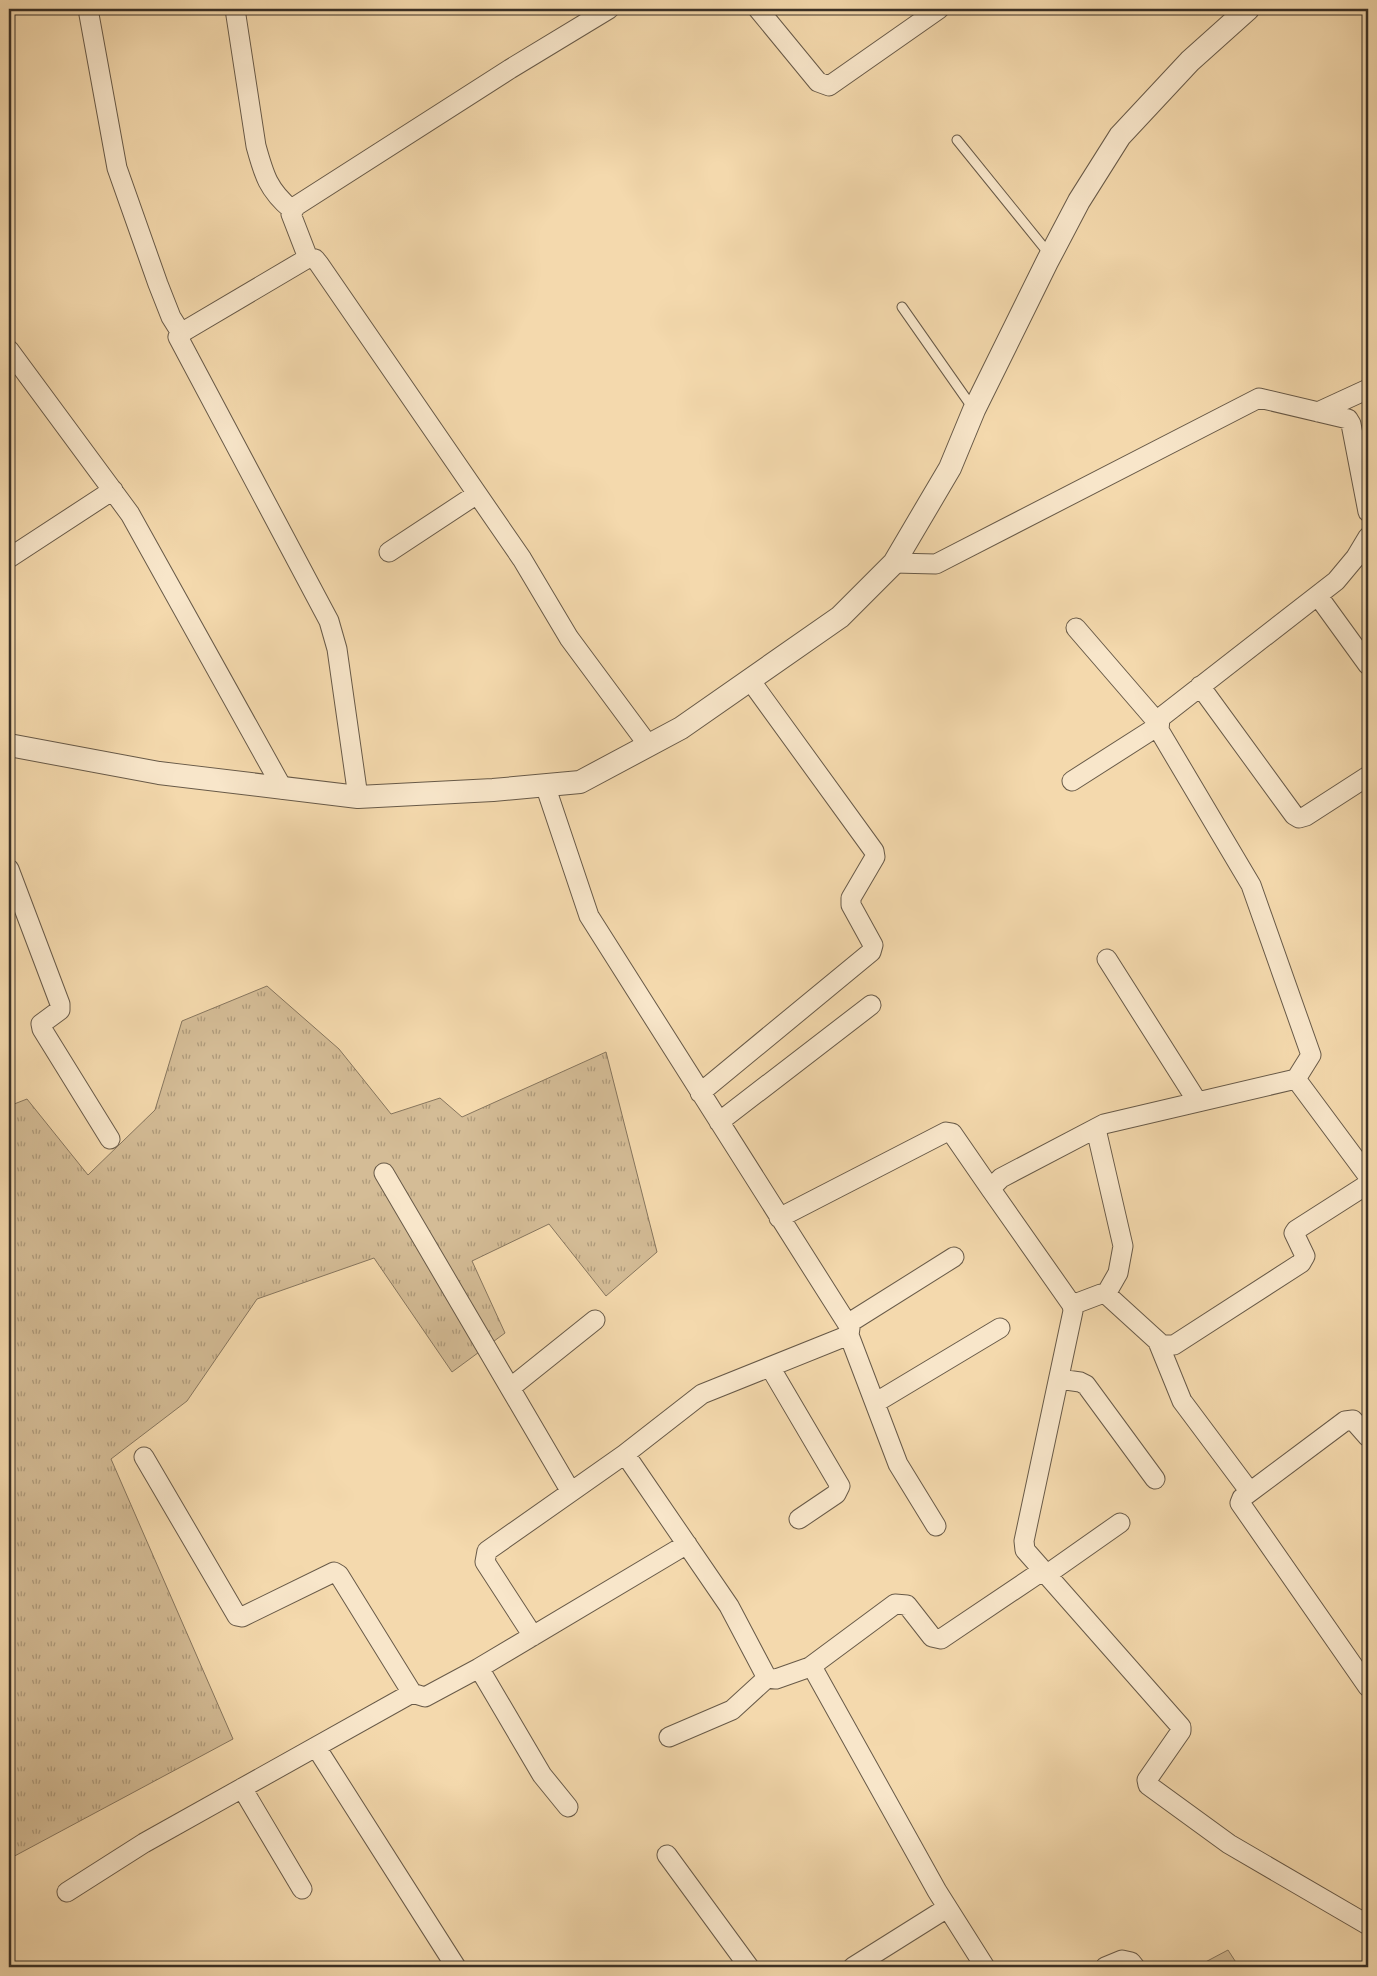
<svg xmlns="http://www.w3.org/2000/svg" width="1377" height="1976" viewBox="0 0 1377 1976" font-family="'IM FELL English',serif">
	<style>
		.grass { fill: url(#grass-tufts); stroke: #87765e }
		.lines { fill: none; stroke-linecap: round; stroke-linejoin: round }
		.service-casing { stroke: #685a48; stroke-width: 11 }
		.minor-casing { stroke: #685a48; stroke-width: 21 }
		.tertiary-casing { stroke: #685a48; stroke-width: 24 }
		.service { stroke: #f8e6ca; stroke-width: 9 }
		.minor { stroke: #f8e6ca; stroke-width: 19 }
		.tertiary { stroke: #f8e6ca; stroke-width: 22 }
	</style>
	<defs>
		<pattern id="grass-tufts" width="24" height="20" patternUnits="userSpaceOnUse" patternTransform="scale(1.25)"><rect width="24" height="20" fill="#d4bc96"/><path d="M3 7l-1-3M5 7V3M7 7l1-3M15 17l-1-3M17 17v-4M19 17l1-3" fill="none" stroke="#ad997a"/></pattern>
	</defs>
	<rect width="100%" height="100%" fill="#f4d9ad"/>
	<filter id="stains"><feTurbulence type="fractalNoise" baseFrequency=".004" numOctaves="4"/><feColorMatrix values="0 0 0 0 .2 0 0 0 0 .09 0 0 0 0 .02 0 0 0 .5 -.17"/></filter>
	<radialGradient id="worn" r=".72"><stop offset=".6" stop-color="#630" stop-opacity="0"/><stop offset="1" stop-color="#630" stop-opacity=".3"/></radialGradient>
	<path class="grass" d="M267,986L339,1049L391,1114L440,1098L462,1117L606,1052L657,1252L606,1296L549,1224L472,1261L505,1333L452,1372L374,1258L257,1299L187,1401L111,1459L233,1739L9,1859V1106L27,1099L88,1175L155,1110L182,1021Z
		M1228,1950L1239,1967H1196Z"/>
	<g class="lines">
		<defs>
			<path id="service" d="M957,140L1050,255
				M902,307L972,407"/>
			<path id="minor" d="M88,9L117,168L158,284L171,317L181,333
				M235,9L256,146C264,175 268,190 292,210
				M758,9L818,82L829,86L939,9
				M308,258L291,214L296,206L510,69L609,9
				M9,350L130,514L283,789
				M1318,412L1368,389
				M1368,537L1356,557L1336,581L1160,718L1159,730L1251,885L1311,1055L1296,1079L1104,1124L1001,1178L995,1184L992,1191L1072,1305L1073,1311L1024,1541L1025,1550L1181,1727V1731L1147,1780L1148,1785L1229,1844L1368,1925
				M389,552L477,494
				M9,558L113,490
				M894,563L936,564L1259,398L1348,419L1351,424L1368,512
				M1318,596L1368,665
				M1076,628L1158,723
				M1200,686L1294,815L1299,818L1306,816L1368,776
				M1072,781L1158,726
				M545,785L589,916L850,1328L849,1335L844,1337L702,1394L625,1454L729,1606L767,1678L776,1679L810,1667L815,1672L937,1891L985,1967
				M358,797L337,649L329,621L178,337L181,333L308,258L315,259L319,264L522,559L569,638L649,746
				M9,869L60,1004V1010L41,1024L42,1029L110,1139
				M1107,959L1197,1101
				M1296,1079L1368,1176
				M700,1093L871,952L873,945L851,905V898L875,857L874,851L750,680
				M719,1122L871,1005
				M1096,1129L1123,1246L1118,1273L1106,1294
				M384,1173L571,1492
				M779,1218L946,1132L952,1133L992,1191
				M1072,1305L1101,1294H1106L1162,1345H1174L1301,1263L1305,1256L1294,1233L1296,1230L1368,1184
				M849,1323L954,1257
				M849,1335L898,1464L936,1526
				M1158,1342L1182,1401L1250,1492
				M770,1367L840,1486L836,1494L799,1519
				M1059,1379L1080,1382L1086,1385L1155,1479
				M510,1388L595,1320
				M875,1403L1000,1328
				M1368,1437L1353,1420L1345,1421L1242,1498L1240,1503L1368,1687
				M144,1457L237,1616L242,1617L334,1572L339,1575L412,1693L425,1697L479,1668L687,1544
				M1046,1575L1120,1523
				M533,1636L485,1562L487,1551L625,1454
				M810,1667L895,1604L907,1605L932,1637L941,1639L1042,1571
				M479,1668L542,1775L568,1807
				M669,1737L732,1710L767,1678
				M316,1747L456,1967
				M242,1788L302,1889
				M667,1855L749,1967
				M67,1892L144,1843L412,1693
				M853,1967L947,1908
				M1105,1967L1122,1960L1131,1962L1135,1967"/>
			<path id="tertiary" d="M9,745L159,773L358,797L493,790L580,782L681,728L840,617L894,563L950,468L974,410L1047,262L1079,201L1120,136L1190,61L1248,9"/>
		</defs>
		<use href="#service" class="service-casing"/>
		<use href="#minor" class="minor-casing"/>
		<use href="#tertiary" class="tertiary-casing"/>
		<use href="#service" class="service"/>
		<use href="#minor" class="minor"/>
		<use href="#tertiary" class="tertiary"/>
	</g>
	<rect width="1377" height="1976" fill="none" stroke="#f4d9ad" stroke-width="30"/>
	<rect x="10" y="10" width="1357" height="1956" fill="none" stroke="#3a3026" stroke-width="2.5"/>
	<rect x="15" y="15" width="1347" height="1946" fill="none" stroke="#3a3026"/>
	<rect width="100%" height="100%" filter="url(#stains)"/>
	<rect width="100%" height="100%" fill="url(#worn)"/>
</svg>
